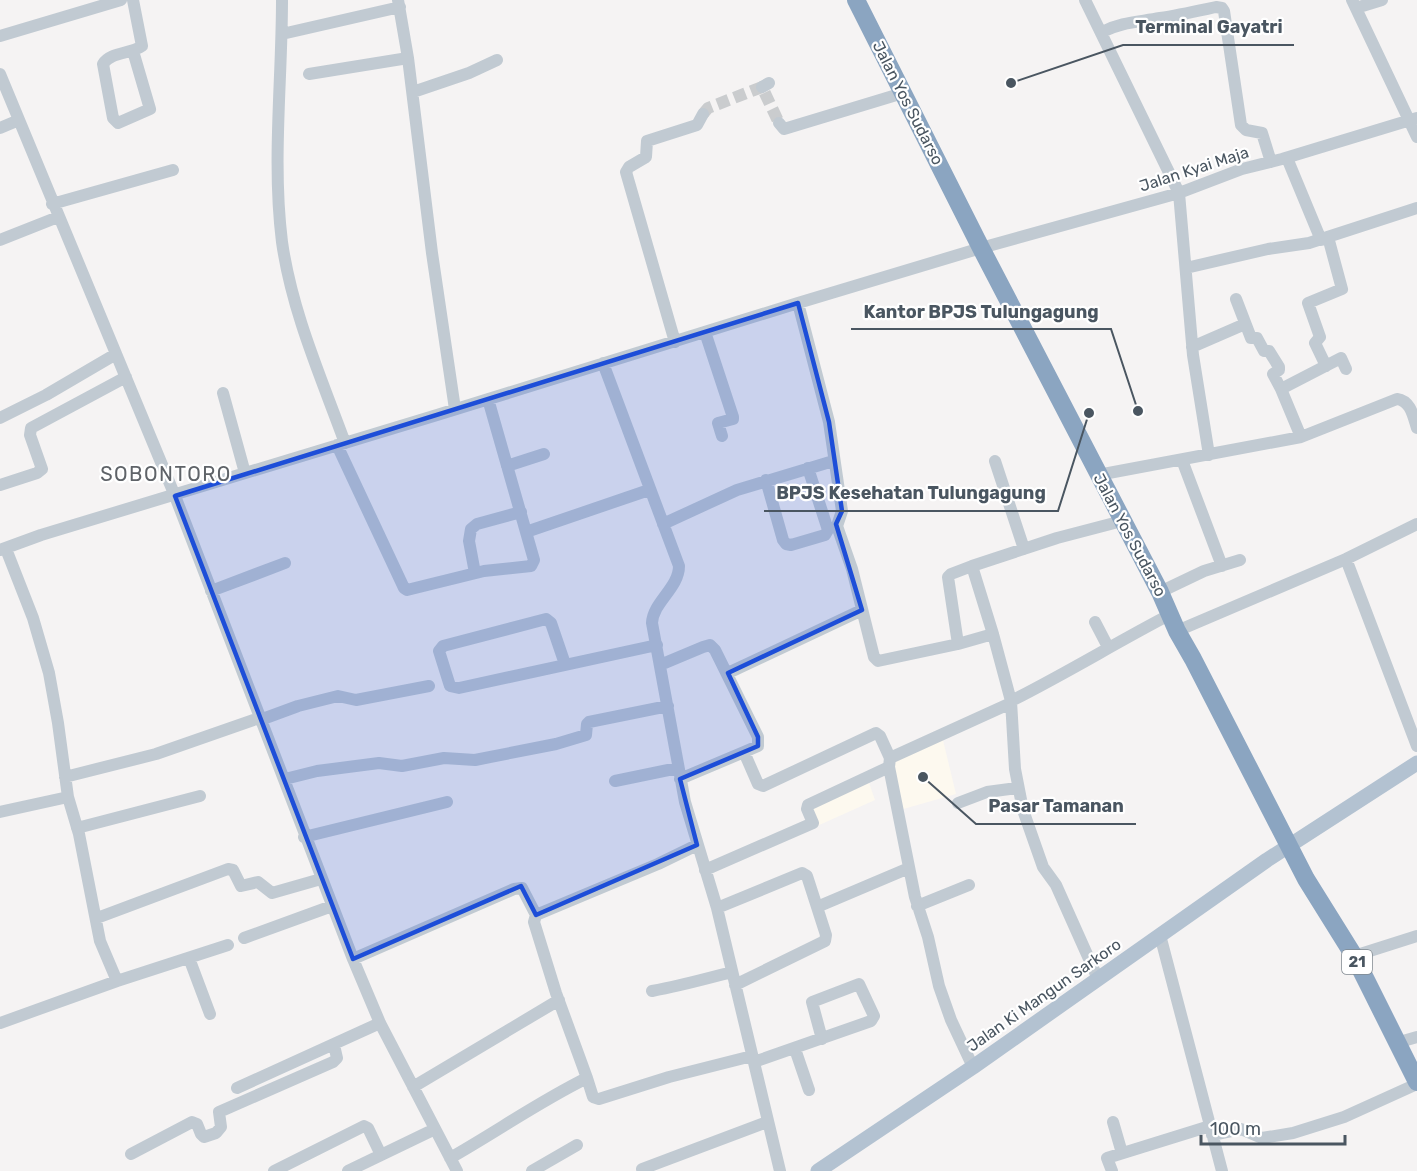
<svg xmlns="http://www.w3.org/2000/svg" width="1417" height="1171" viewBox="0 0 1417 1171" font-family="Rubik,sans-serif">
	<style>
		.commercial { fill: #fdf9ef }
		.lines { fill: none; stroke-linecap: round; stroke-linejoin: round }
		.minor-tunnel { stroke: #caccce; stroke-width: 12; stroke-dasharray: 12 6; stroke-linecap: butt }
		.minor { stroke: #c1cad2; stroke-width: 12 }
		.major { stroke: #b3c2d1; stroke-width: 15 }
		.highway { stroke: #8ba5c1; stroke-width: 18 }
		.marked { fill: #1d4ed8; fill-opacity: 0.2; stroke: #1d4ed8; stroke-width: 4.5; stroke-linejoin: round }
		.labels { text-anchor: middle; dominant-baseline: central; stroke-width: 4.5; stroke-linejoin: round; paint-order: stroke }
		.shield { fill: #fff; stroke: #808990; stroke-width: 1.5 }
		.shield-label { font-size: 15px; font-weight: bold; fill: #4a5661 }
		.street-label { font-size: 16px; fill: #4a5661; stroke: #fff }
		.quarter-label { font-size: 20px; letter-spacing: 1.5px; fill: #5f6368; stroke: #fff }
		.leader { fill: none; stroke: #4a5661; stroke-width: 2 }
		.callout-dot { fill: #4a5661; stroke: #fff; stroke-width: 2 }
		.callout-label { font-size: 18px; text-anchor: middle; font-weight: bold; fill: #4a5661; stroke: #fff; stroke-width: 4.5; stroke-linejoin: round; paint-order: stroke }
	</style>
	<rect width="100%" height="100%" fill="#f5f3f3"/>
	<path class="commercial" d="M942,736L956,794L900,810L892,759Z
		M868,780L875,800L817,826L808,806Z"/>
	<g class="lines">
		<path class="minor-tunnel" d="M703,114L708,108L762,87L779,123"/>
		<path class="minor" d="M282,0C282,81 272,162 282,242C292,312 321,377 345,443
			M398,0L408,58L432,253L455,409
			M1085,0L1179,193L1193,355L1209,455
			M1352,0L1417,137
			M1356,8L1382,0
			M1102,32C1121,22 1139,22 1160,18C1179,15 1197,11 1216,7L1222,8L1224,11L1241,125L1246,130L1262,133L1271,162
			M282,34L400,7
			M0,36L121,0
			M133,51L150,109L118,123L113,118L103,64C110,52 131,54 142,46L133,0
			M0,74L175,496L353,959L380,1023L457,1171
			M309,74L408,58
			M762,87L769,83
			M413,92L469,73L497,60
			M779,123L784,129L903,93
			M0,128L19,120
			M1287,158L1321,240
			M52,204L173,170
			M0,240L58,217
			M1186,268L1268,249L1309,243L1417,208
			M1236,299L1251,338H1257L1264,351H1269L1279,367V370L1273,374L1281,389
			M798,303L829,422L842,511L837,526L852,569L874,657L878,661L958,644L993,634
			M705,332L733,417V419L718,423L722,436
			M675,342L626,172L629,167L646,157L647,141L697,125L703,114
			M1192,347L1245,324
			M603,363L679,566C679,588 653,602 652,623L685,802L717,908L780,1171
			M1326,366L1315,343L1320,337L1308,303L1342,289L1328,237
			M223,393L245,473
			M0,418L46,395L116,354
			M1301,437L1281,389L1341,358L1346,369
			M337,445L404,588L407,590L484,571L531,566L534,560L488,399
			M1182,460L1222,566
			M995,461L1024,549
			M507,466L544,454
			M1098,475L1301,437L1397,399C1411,401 1413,416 1417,428
			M766,480L783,540L786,544L791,545L825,535L828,530L808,468
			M0,485L37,473L42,469L30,435L31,428L126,377
			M663,524L737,490L830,462
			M526,532L649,490
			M0,550L41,535L437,415L798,303L981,248L1179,193L1242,169L1282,159L1417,118
			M1346,559L1417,746
			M475,573L469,541L471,529L477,524L521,512
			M211,591L285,563
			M1160,592L1204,571L1240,560
			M1095,622L1108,647
			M1177,631L1346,559L1417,524
			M958,644L948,577L951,574L972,566
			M565,664L551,623L546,619L443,646L439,651L450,686L459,688L657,645
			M660,665L703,647L710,645L715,650L758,737V746L744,752
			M728,673L862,610
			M1011,701C1065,674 1117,642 1171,614
			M260,720L298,706L338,696L356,700L429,686
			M65,777L156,754L259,718
			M285,779L317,771L379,763L402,766L444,758L475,760L556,744L586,735L587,724L589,722L668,706
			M680,779L744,752L758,784L763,786L876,733L880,736L890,758
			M615,781L678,768
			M958,803L987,792L1017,788
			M0,812L68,797
			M77,828L200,796
			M304,837L447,802
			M705,870L813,823L807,809L808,805L889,767
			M917,906L969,885
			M717,908L802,873L807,876L817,907
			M97,918L228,869L233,870L241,886L258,882L272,893L321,879
			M1160,935L1222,1171
			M244,938L332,906
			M1354,956L1417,936
			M189,958L210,1014
			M353,959L514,889L522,888L536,915
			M1098,979L1056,885L1043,867L1023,810L1015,769L1011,701L993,634L972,566L1057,538L1122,521
			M117,981L228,945
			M735,985L825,941L826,935L817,907L909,868
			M652,991C680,986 705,979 732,972
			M0,1023L117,981L100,941L79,834L68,797L58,723L49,673L33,618L6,549
			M1396,1043L1417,1037
			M795,1049L809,1090
			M754,1062L871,1021L874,1016L859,984L812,1002L822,1039
			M973,1067L951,1020L939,986L928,937L915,897L889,767L890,758L1011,703
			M587,1078L556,993L534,922L536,915L658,864L697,845
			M413,1087L559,1000
			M237,1088L380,1023
			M1113,1122L1122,1153
			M1212,1135L1241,1129L1262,1138L1293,1133L1344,1117L1417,1084
			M131,1154L192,1122L197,1124L201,1134L204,1137L216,1133L221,1127L219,1112L333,1062L337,1058L334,1045
			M450,1158C496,1132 540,1101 587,1078L593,1097L599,1099L669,1077L752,1056
			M642,1169L767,1122
			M274,1171L364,1126L368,1128L381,1155
			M348,1171L435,1129
			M532,1171L577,1145
			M1112,1171L1107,1158L1210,1126"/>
		<path class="major" d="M818,1171L973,1067L1267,860L1417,763"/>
		<path class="highway" d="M856,0L981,248L1160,592L1177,631L1193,659L1306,879L1354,956L1417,1082"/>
	</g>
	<path class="marked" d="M798,303L829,422L842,511L836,524L862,610L728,673L758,737V746L680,779L697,845L536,915L521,886L353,959L175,496Z"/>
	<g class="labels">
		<rect class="shield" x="1342" y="950" width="30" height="24" rx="4.5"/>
		<g class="shield-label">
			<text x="1357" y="962">21</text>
		</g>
		<g class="street-label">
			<text transform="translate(908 103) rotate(63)">Jalan Yos Sudarso</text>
			<text transform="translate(1194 169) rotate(-18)">Jalan Kyai Maja</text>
			<text transform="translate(1130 535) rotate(62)">Jalan Yos Sudarso</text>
			<text transform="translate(1044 995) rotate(-35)">Jalan Ki Mangun Sarkoro</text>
		</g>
		<g class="quarter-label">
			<text x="166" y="474">SOBONTORO</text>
		</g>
	</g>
	<path class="leader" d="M1011 83L1123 45H1294M1138 411L1111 329H851M1089 413L1058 511H764M923 777L976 824H1136"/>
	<g class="callout-dot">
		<circle cx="1011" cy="83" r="6"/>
		<circle cx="1138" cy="411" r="6"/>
		<circle cx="1089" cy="413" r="6"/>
		<circle cx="923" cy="777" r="6"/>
	</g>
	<g class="callout-label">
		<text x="1209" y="33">Terminal Gayatri</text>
		<text x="981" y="318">Kantor BPJS Tulungagung</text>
		<text x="911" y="499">BPJS Kesehatan Tulungagung</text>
		<text x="1056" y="812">Pasar Tamanan</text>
	</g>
	<path d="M1201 1135v9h144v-9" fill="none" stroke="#4a5661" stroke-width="3"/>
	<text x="1210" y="1135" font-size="18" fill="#4a5661" stroke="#ffffff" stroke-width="4.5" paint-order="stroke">100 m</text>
</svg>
